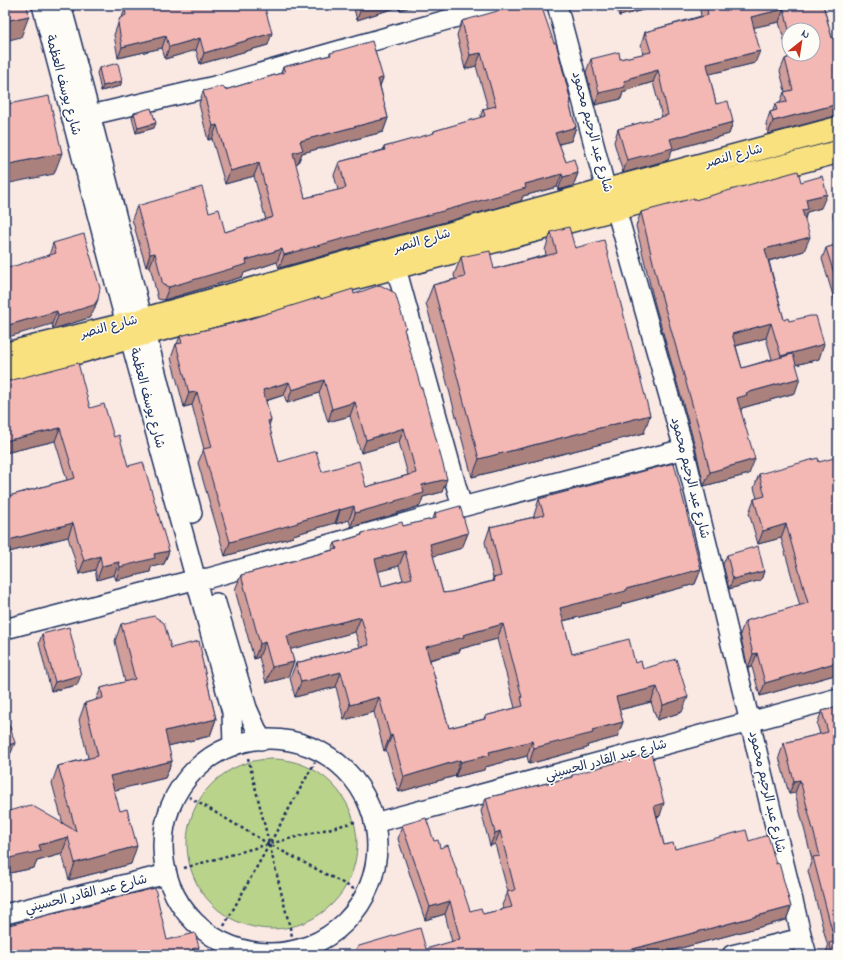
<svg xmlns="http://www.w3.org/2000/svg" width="843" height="960" viewBox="0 0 843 960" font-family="'Indie Flower','Playpen Sans Arabic',sans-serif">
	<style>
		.green { fill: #bad38a; stroke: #6a8174 }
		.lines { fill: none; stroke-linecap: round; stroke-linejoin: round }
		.minor-casing { stroke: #1b2f5e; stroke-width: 22 }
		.major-casing { stroke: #1b2f5e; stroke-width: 25 }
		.path { stroke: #1b2f5e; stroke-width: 2.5; stroke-dasharray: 3 3; stroke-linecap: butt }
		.minor { stroke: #fdfcf7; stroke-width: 19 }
		.major { stroke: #fae180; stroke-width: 22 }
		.wall { fill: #d19e9a; stroke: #1b2f5e; fill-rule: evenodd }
		.shaded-wall { fill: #aa817d; stroke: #1b2f5e }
		.building { fill: #f3b8b3; stroke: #1b2f5e; fill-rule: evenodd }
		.labels { text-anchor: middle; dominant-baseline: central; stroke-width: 3; stroke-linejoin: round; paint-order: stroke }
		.street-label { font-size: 13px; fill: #1b2f5e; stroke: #fdfcf7 }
	</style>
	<rect width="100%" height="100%" fill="#fae8e3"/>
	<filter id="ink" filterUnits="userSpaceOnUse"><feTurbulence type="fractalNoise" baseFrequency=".025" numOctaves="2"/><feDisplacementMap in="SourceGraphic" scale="8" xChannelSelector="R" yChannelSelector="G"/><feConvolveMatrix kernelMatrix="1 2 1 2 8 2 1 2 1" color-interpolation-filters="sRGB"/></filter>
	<g filter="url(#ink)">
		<path class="green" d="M187 844a85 85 0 1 1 170 0a85 85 0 1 1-170 0Z"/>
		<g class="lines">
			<defs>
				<path id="minor" d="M42,5L126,324L232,712L233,746
					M61,5C107,174 148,344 192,513
					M557,5L606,190L616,209L684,449L802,938L807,955
					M91,115L215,86L499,5
					M396,268L462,507
					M216,603L247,708L261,740
					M5,629L197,579L209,578L462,507L684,449
					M163 846a107 107 0 1 1 214 0a107 107 0 1 1-214 0Z
					M374,823L838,698
					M5,914L167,874
					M732,955L802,938"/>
				<path id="major" d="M5,354L126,324L606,190L838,128
					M5,373L130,338L616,209L838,152"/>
			</defs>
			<use href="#minor" class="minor-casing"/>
			<use href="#major" class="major-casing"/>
			<path class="path" d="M248,758L292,936
				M189,797L269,844L354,889
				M184,868L269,844L355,822
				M224,926L315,762"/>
			<use href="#minor" class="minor"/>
			<use href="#major" class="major"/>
		</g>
		<path class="wall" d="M134,5H264L268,45L200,64L196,50L165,59L162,48L118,58L114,35L120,18L122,17L125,9L133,7Z
			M353,5H418L399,10L398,7L357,20Z
			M616,5H663L619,16Z
			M701,5H823L832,38L838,51V116H835L768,134L766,124L770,112L773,111L775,104L780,103L784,92L785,91L780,71L785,59L789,57L779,22L754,27L755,63L709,74L716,104L733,122L729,134L672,150L668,160L623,173L614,142L618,129L662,117L653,82L627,90L626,92H623L621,99L595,105L586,72L591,59H620L643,54L641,45L645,32L701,16L700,10ZM789,30H813V54H789Z
			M462,21L571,102L570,106L576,127L571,141L559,144L566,162L578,173L573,186L558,190L557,187L523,196L521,201L279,268L277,262L244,273L242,277L164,300L158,299L150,266L146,267L132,219L137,206L209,212L225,232L266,220L254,176L225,184L212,139L208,140L199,104L203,91L225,90L281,73L283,67L330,55V53L383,78L380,86L388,118L383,132L302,153L298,163L295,164L305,198L338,190L334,175L339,162L383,150L384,147L433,134L434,131L480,118L483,109L488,108L476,66L465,69L457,35Z
			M99,68L122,81L120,86L101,91L97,73Z
			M134,113L154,128L136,133L132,118Z
			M695,200L821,208L807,212L805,219L804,251L769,261L784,320L789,321L819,359L796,365L795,393L742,408L741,410L749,474L704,486L695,446L654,301L636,226L641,212ZM766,338L772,359L742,368L736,346Z
			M838,204V233L833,216Z
			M551,232L575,248L644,433L472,477L426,303L433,285L455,279L454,275L461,257L494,269L546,255L545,250Z
			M53,243L98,299L93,312L89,318L53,329L52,324L49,256Z
			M838,244V312L822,259L826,248Z
			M354,294L405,332L442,492L423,497L420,506L391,515L390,516L351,527L349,520L336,524L335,523L293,535V537L225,556L198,463L204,449L192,405L184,407L171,358L176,344H177L180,336L246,320L321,299ZM319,393L328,422L350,416L361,453L399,442L408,475L366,487L322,472L279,462L269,426L266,401L284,395L287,403Z
			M838,313V325L836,318Z
			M5,382L90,408L114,437L169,551L164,564L151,567L150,572L116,580L114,575L97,580L95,570L79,574L68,537L5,553V497L67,480L55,441L5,453Z
			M759,474L836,544L838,550V674L760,696L752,667L748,668L740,634L745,621L800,606L781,538L758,544L749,513L754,499L757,498L754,488Z
			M539,499L701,569L695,584L622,604L621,607L563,621L572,654L635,663L643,669L682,712L657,720L651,702L619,710L623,722L617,737L588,745L587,748L529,764L527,756L485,767L484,770L455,777V776L399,792L386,750L384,751L374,712L344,720L336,687L295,697L290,678L296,663L360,647L355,632L290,649L294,662L288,677L266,683L259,657L254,659L235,590L241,575L332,550L335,543L361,535L362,533L403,526L433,519L435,513L468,533L462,548L433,556L443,593L451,592L492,581L493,578L485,542L490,527L534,517V515ZM399,566L403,580L382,586L378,571ZM497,639L515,708L485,716L484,719L449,728L430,660L459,652L460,649Z
			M727,555L764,571L761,580L729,589L723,564Z
			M121,624L171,648L201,657L216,719L210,736L168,746L172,761L165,778L114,790L131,864L69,880L62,854L37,861L34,868L5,874V812L63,824L52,783L58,766L88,758L79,720L85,703L96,700L101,688L125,682L115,641Z
			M42,634L77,685L51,691L39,643Z
			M838,707V955H825L828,947L808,871L812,859L795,793L789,794L779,757L784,743L820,734L817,724L822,711Z
			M572,775L660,816L657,817L664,845L675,849L749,841L776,864L791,907L786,920L655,955H351L426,949L452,942L445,914L425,920L398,839L402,825L434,841L440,848L470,911L483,914L504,909L502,905L508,892L495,844L490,846L481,811L486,798L571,777Z"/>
		<path class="shaded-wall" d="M362,5H399L398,7L357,20Z
			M401,5H418L399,10Z
			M623,5H663L619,16Z
			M784,9L779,22L747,29L751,17Z
			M29,16L21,37L5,41V21Z
			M272,33L268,45L200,64L204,53Z
			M166,36L162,48L118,58L122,47Z
			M200,38L196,50L165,59L169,47Z
			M760,51L755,63L702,76L707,64Z
			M481,53L476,66L465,69L470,55Z
			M658,70L653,82L627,90L626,92H623L621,99L595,105L599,93L630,78Z
			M383,78L378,91V79Z
			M122,81L120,86L101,91L103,86Z
			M838,104V116H835L768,134L773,121Z
			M388,118L383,132L302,153L298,163L288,166L293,153L300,141Z
			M733,122L729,134L672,150L668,160L623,173L627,160L670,139Z
			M156,123L154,128L136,133L138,128Z
			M217,125L212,139L208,140L213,126Z
			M576,127L571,141L550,146L555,133Z
			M62,153L54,174L5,184V165Z
			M259,163L254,176L225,184L230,171Z
			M578,173L573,186L558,190L563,177Z
			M562,174L557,187L523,196L521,201L279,268L284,255L525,184Z
			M827,194L821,208L807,212L803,223L797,225L806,199Z
			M810,237L804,251L760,263L765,249Z
			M282,249L277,262L244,273L242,277L164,300L169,287L246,260Z
			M155,253L150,266L146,267L150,254Z
			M98,299L93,312L89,318L53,329L58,316Z
			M57,311L52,324L5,338V326Z
			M771,323L766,338L727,348L732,334Z
			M824,344L819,359L775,370L781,356Z
			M800,378L795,393L742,408L741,410L732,412L737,398L746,393Z
			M324,380L319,393L287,403L292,390Z
			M289,382L284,395L258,403L263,390Z
			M197,392L192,405L184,407L189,393Z
			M355,402L350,416L328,422L332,409Z
			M650,415L644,433L472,477L479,459Z
			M271,420L266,434L268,421Z
			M60,428L55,441L5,453V441Z
			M404,428L399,442L361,453L366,440Z
			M755,459L749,474L704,486L710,472Z
			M447,479L442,492L423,497L420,506L391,515L390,516L351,527L355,513L395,501L422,485Z
			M354,506L349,520L336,524L340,510Z
			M340,509L335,523L293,535V537L225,556L230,542Z
			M73,523L68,537L5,553V541Z
			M786,524L781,538L758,544L763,531Z
			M838,531V544L828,546L833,533Z
			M468,533L462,548L424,559L430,544Z
			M169,551L164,564L151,567L150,572L116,580L120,567L154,554Z
			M405,551L399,566L369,574L375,559Z
			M100,556L95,570L79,574L84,561Z
			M119,562L114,575L97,580L102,566Z
			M701,569L695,584L622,604L621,607L554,623L560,608L626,589Z
			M764,571L761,580L729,589L733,579Z
			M361,617L355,632L281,652L287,636Z
			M503,624L497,639L460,649L459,652L420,662L426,647L463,635Z
			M265,642L259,657L254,659L260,644Z
			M757,653L752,667L748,668L753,654Z
			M294,662L288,677L266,683L272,667Z
			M838,662V674L760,696L765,683Z
			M341,672L336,687L295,697L301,682Z
			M81,675L77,685L51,691L55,682Z
			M657,687L651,702L610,712L616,697Z
			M379,697L374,712L344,720L350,705Z
			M688,697L682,712L657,720L663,705Z
			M216,719L210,736L159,748L165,731Z
			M623,722L617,737L588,745L587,748L529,764L534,748L592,730Z
			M392,735L386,750L384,751L390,736Z
			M532,741L527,756L485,767L484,770L455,777L461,762L489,752Z
			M15,743L11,753L5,754V746Z
			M460,760L455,776L399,792L404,777Z
			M172,761L165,778L104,793L110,776Z
			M800,780L795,793L789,794L794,781Z
			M664,803L660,816L649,819L654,806Z
			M500,831L495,844L490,846L495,833Z
			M68,837L62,854L37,861L34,868L5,874V859L39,845Z
			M137,846L131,864L69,880L75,863Z
			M450,901L445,914L425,920L430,907Z
			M791,907L786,920L655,955H614V954Z
			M199,947L196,955H190L192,949Z"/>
		<path class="building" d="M5,5H27L29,16L5,21Z
			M137,5H264L272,33L204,53L200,38L169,47L166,36L122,47L118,23L120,18L126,15L125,9L137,6Z
			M519,5H538L543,11L554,43H556L571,102L569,103L576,127L555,133L566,162L574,159L578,173L563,177L562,174L525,184L526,188L284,255L282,249L246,260L247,264L169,287L163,285L155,253L150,254L137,206L202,187L209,212L219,209L225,232L273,217L259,163L230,171L217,125L213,126L203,91L223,86L225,90L285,72L283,67L331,55L330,53L372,41L383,78L378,79L388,118L300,141L303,150L293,153L305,198L346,188L339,162L385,150L384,147L434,133V131L485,116L483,109L496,106L481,53L470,55L462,21Z
			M706,5H823L832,38H834L838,51V104L773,121L770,112L777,110L775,104L787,102L784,92L793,90L785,59L796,55V54H813V30H789L784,9L751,17L760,51L707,64L716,104L728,101L733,122L670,139L673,148L627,160L618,129L668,115L658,70L630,78L631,79L624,81L625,87L599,93L591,59L619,52L620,59L651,52L645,32L708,15Z
			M118,63L122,81L103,86L99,68Z
			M5,91L8,104L49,96L62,153L5,165Z
			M151,108L156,123L138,128L134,113Z
			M798,171L801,182L822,176L827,194L806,199L808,209L802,210L810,237L765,249L784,320L788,318L789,321L810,316H816L824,344L781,356L771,323L732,334L742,368L793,354L800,378L746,393L747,395L737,398L755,459L710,472L700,432L659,287L641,212L694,198L695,200Z
			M569,227L575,248L604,240L650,415L479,459L433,285L465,277L461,257L490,251L494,269L557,253L551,232Z
			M84,234L100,288L98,299L94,305L58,316L57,311L5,326V269L56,253L53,243Z
			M838,244V286L826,248Z
			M380,285L395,293L406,328L404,329L421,388H422L447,479L422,485L424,493L395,501V502L355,513L354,506L340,510V509L297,522L298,523L230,542L203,449L212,447L197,392L189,393L176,344L182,343L180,336L246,320L320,297L321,299L353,289L354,294ZM324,380L332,409L355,402L366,440L404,428L416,473L366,487L359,461L322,472L316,451L279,462L268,421L271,420L263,390L289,382L292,390Z
			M78,363L90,408L104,404L114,437L119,435L128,466L143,462L169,551L154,554L155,558L120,567L119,562L102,566L100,556L84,561L73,523L5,541V497L75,478L60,428L5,441V382Z
			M838,457V531L833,533L838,550V662L765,683L757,653L753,654L745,621L808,603L786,524L763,531L754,499L765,496L759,474L818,458L819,462Z
			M674,463L701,569L626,589V591L560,608L572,654L629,639L635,663L641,661L643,669L676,659L688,697L663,705L657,687L616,697L623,722L592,730L593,733L534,748L532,741L489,752L490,755L461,762L460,760L404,777L392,735L390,736L379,697L350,705L341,672L301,682L296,663L369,645L361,617L287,636L294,662L272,667L265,642L260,644L241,575L337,549L335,543L362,535V533L402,522L403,526L436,518L435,513L460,506L468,533L430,544L443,593L451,592L494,581L493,578L501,576L490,527L544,515L539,499ZM405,551L412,578L382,586L375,559ZM503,624L522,697L521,698L523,706L485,716V719L449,728L426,647L464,637L463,635Z
			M758,546L764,571L733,579L727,555Z
			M154,616L164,623L171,648L199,641L202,655H201L216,719L165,731L172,761L110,776L120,811L127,809L137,846L75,863L68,837L39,845L41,851L5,859V812L31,805L76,831L58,766L98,756L85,703L103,698L101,688L135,679L121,624Z
			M69,627L81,675L55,682L42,634Z
			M838,707V955H833L829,943L835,942L813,857L820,856L800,780L794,781L784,743L828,732L822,711Z
			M5,722L10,727L15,743L5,746Z
			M651,753L664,803L654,806L664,845L673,843L675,849L746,830L749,841L768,835L776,864L779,863L791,907L614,954V953L607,955H351L359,946L420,928L426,949L460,939L450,901L430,907L402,825L426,818L434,841L438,840L440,848L448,845L470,911L481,908L483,914L512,907L507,892L515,890L500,831L495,833L486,798L572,777V775Z
			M155,888L167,940L195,933L199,947L192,949L193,955H5V926Z"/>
	</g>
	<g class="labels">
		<g class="street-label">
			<text transform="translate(63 85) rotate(75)">شارع يوسف العظمة</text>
			<text transform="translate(592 132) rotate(75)">شارع عبد الرحيم محمود</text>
			<text transform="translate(734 156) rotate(-15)">شارع النصر</text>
			<text transform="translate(422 241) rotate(-16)">شارع النصر</text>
			<text transform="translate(109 327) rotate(-15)">شارع النصر</text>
			<text transform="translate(147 398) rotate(75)">شارع يوسف العظمة</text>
			<text transform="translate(690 478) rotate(76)">شارع عبد الرحيم محمود</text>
			<text transform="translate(606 760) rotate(-15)">شارع عبد القادر الحسيني</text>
			<text transform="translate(767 792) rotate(77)">شارع عبد الرحيم محمود</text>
			<text transform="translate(86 894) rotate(-14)">شارع عبد القادر الحسيني</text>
		</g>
	</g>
	<rect width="843" height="960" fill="none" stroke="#fdfcf7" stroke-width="20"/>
	<rect x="10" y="10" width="823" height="940" fill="none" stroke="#1b2f5e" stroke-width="1.5" filter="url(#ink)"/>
	<g transform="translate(801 42) rotate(30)"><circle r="19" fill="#fdfcf7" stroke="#a3aaba"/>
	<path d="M0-3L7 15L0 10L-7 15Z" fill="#c8321e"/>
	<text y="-6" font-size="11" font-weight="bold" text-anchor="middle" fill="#1b2f5e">N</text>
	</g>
</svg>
